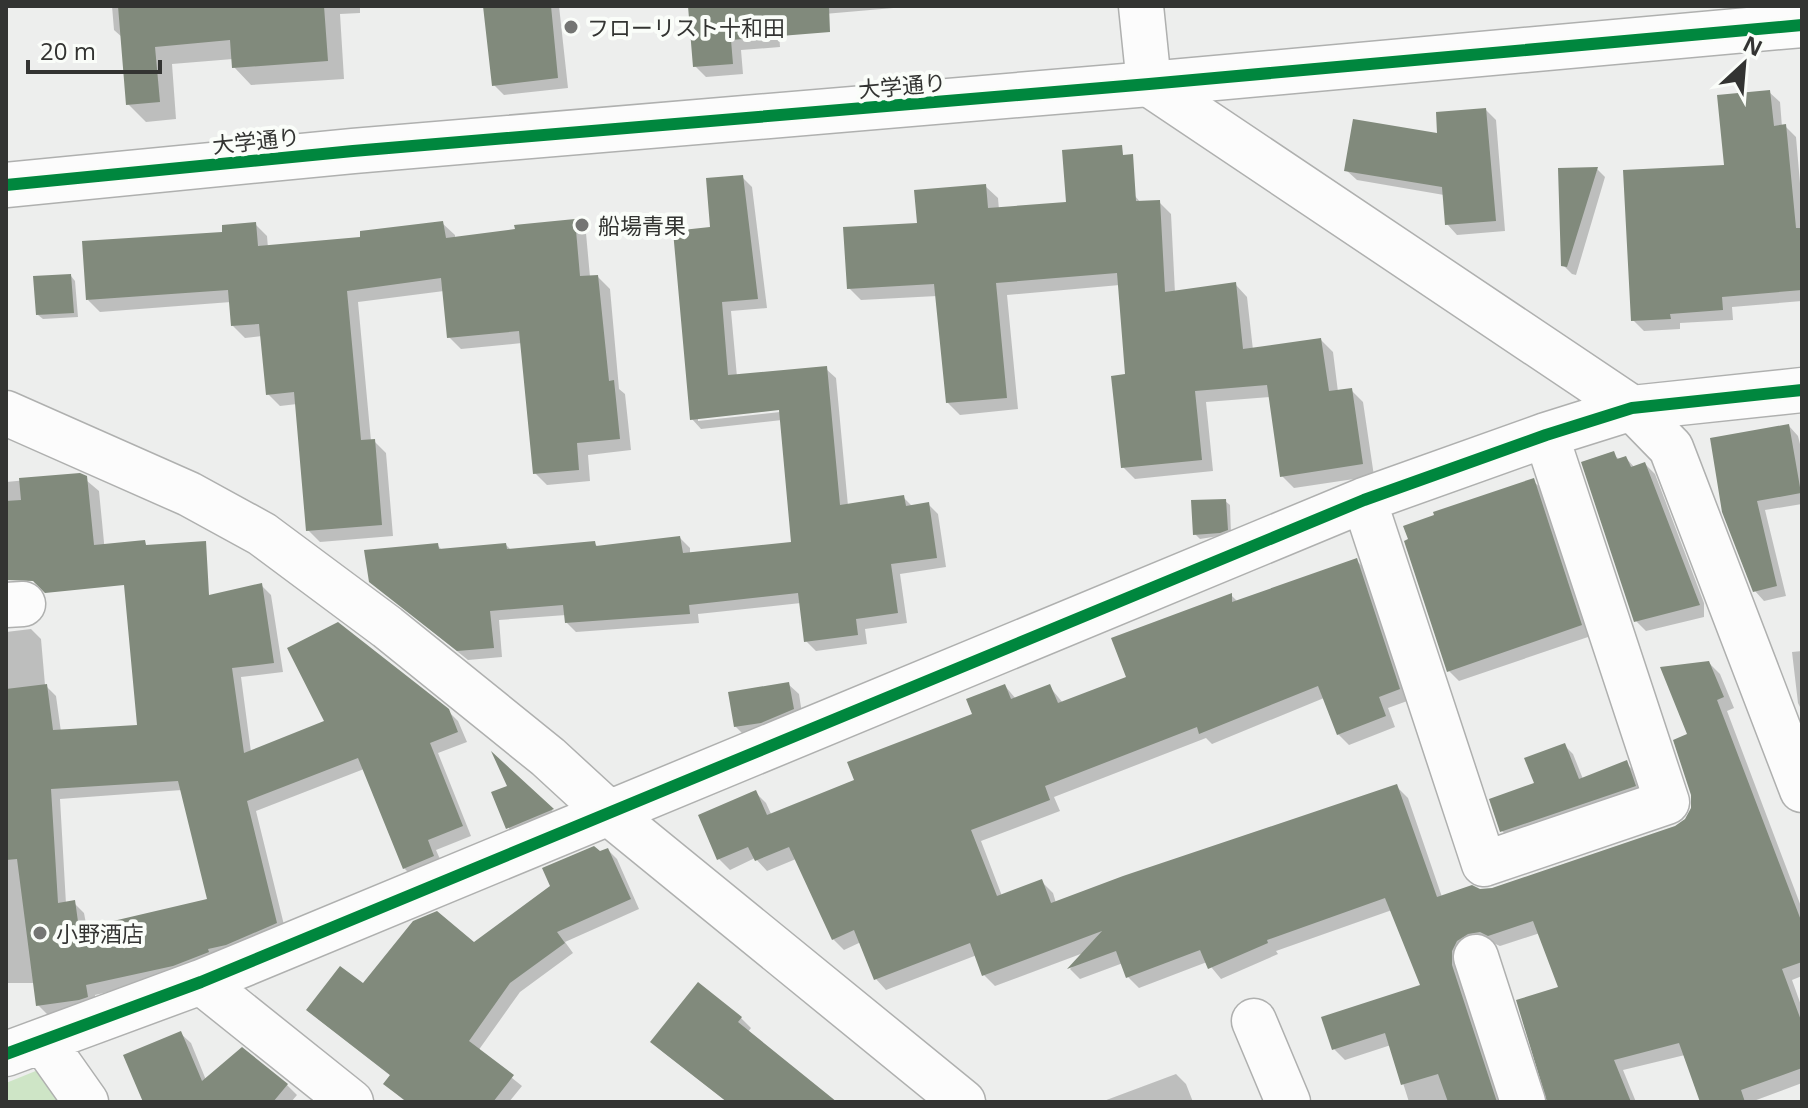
<svg xmlns="http://www.w3.org/2000/svg" width="1808" height="1108" viewBox="0 0 1808 1108" font-family="'Open Sans','Noto Sans JP',sans-serif">
	<style>
		.green { fill: #cee5c6 }
		.shadow { fill: #0003; fill-rule: evenodd }
		.building { fill: #818a7c; fill-rule: evenodd }
		.lines { fill: none; stroke-linecap: round; stroke-linejoin: round }
		.street-casing { stroke: #afb0af; stroke-width: 47 }
		.secondary-casing { stroke: #afb0af; stroke-width: 47 }
		.street { stroke: #fcfcfc; stroke-width: 44 }
		.secondary { stroke: #fcfcfc; stroke-width: 44 }
		.cycleway-casing { stroke: #fafdf9; stroke-width: 17 }
		.cycleway { stroke: #00873e; stroke-width: 12 }
		.poi-dot { fill: #747573; stroke: #fafdf9; stroke-width: 3 }
		.labels { text-anchor: middle; dominant-baseline: central; stroke-width: 8; stroke-linejoin: round; paint-order: stroke }
		.poi-label { font-size: 22px; fill: #333432; stroke: #fafdf9; text-anchor: start }
		.street-label { font-size: 22px; fill: #333432; stroke: #fafdf9 }
	</style>
	<rect width="100%" height="100%" fill="#edeeed"/>
	<path class="green" d="M48,1066L96,1102H6V1083Z"/>
	<path class="shadow" d="M112,6H360V13L340,14L344,79L251,85L234,67L233,59L172,64L176,119L146,122L128,104L123,38L114,30Z
		M485,6H559L568,88L504,95L494,85Z
		M690,6H905V7L778,18L780,47L741,50L743,74L706,77L695,66Z
		M1769,92L1780,102L1782,127L1785,126L1796,137L1802,206V301L1732,307L1733,320L1680,323V329L1644,331L1633,320Z
		M1486,110L1496,120L1505,231L1457,235L1447,224L1444,195L1357,180L1346,170L1439,136Z
		M1597,169L1605,177L1576,275L1572,274L1563,265Z
		M742,177L752,187L767,308L731,311L737,377L826,369L836,378L848,506L903,497L913,507L928,504L938,514L946,567L900,574L907,623L865,629L867,644L816,651L806,641L801,603L698,614L699,623L576,632L566,622V615L499,620L502,657L468,660L371,582L438,546L443,551L506,545L511,550L594,543L599,548L680,538L690,548V554L793,543L782,420L701,429L692,419L712,229ZM788,407L789,411L698,421V417Z
		M985,186L998,198L999,210L1135,196L1141,203L1159,202L1171,214L1175,293L1235,284L1247,297L1253,350L1321,340L1333,352L1338,392L1351,390L1363,402L1374,476L1294,488L1282,476L1270,397L1206,402L1213,471L1135,479L1123,467L1127,376L1120,285L1007,295L1018,409L960,415L948,403L937,296L861,300L849,288L920,225Z
		M574,221L586,233L590,277H598L610,289L619,389L625,394L631,450L588,455L590,481L547,485L535,473L522,343L461,349L449,337L444,291L358,302L371,441H374L386,453L393,536L320,542L308,530L297,404L280,406L268,394L262,336L245,338L233,326L231,302L100,312L88,300L224,233L255,224L267,236L268,248L363,239L442,223L455,235V239Z
		M71,276L75,281L78,317L43,319L38,315Z
		M1789,426L1798,436L1800,444L1802,443V504L1765,510L1786,596L1764,601L1755,591L1724,512Z
		M1613,454L1620,460L1626,458L1635,468L1645,464L1655,474L1704,603V617L1646,631L1636,621Z
		M80,475L99,491L106,563L6,569V482Z
		M1533,481L1544,491L1591,636L1459,681L1449,671L1410,541Z
		M1225,501L1230,505L1231,534L1200,539L1195,534Z
		M1356,560L1367,571L1410,700L1388,708L1395,727L1349,745L1338,734L1324,698L1212,744L1206,738L1054,797L1060,811L981,841L1002,896L1042,882L1053,893L1056,903L1397,787L1408,798L1442,897L1492,890L1676,828L1687,820L1693,808L1689,736L1709,663L1720,674L1734,708L1727,711L1802,909V976L1792,980L1802,1008V1083L1751,1102H1702L1685,1055L1623,1070L1636,1102H1549L1560,988L1540,933L1500,946L1493,943L1479,944L1503,1102H1409L1391,1045L1345,1060L1334,1049L1423,986L1392,910L1276,951L1278,954L1221,979L1207,962L1139,988L1128,977L1123,963L1080,979L1070,969L1086,952L995,986L984,975L977,955L886,990L876,979L861,942L844,950L833,939L796,859L767,871L755,858L730,870L719,859L755,792L766,803L772,816L856,781L975,716L1005,686L1016,699L1049,686L1063,703L1128,678L1231,595L1238,602Z
		M261,585L271,595L283,672L241,677L251,752L448,711L458,721L467,742L438,753L471,836L436,850L443,866L414,878L404,868L364,769L256,811L286,933L183,975L95,995L97,1007L90,1009L48,1015L38,1005L35,983H6V632L31,629L41,639L45,685L56,696L61,732L139,727ZM182,790L210,900L87,929L84,913L74,903L66,904L60,799Z
		M1802,651V711L1798,703L1792,652Z
		M788,684L799,694L803,720L746,737L735,726Z
		M1564,745L1573,754L1583,779L1626,763L1635,772L1643,795L1511,840L1502,831Z
		M497,759L556,814L512,832L508,827L509,787Z
		M608,850L617,859L639,909L565,942L573,953L520,992L478,1051L522,1086L509,1102H406L385,1084L391,1076L318,1019L363,986L474,945Z
		M698,985L741,1018L751,1028L748,1032L826,1102H727L663,1052L653,1042Z
		M180,1033L191,1043L206,1080L287,1085L297,1095L291,1102H149Z
		M1176,1074L1186,1084L1193,1102H1101Z"/>
	<path class="building" d="M118,6H324L328,61L232,68L230,40L155,47L160,102L126,105Z
		M483,6H551L558,78L492,86Z
		M688,6H829L830,32L731,40L733,64L693,67Z
		M1770,90L1774,126L1786,124L1796,228H1802V290L1722,297L1723,310L1670,314L1671,319L1631,321L1623,170L1724,165L1717,95Z
		M1486,108L1496,221L1445,225L1442,187L1344,171L1353,119L1437,133L1436,112Z
		M1122,145L1123,155L1133,154L1136,201L1160,200L1165,292L1236,282L1243,349L1321,338L1329,391L1352,388L1363,464L1280,477L1267,385L1195,391L1202,460L1121,468L1111,376L1125,374L1117,273L996,283L1007,398L946,403L934,284L847,289L843,227L917,223L914,190L986,184L988,208L1066,202L1062,150Z
		M1598,167L1567,267L1561,266L1558,168Z
		M743,175L758,299L722,302L728,375L827,366L840,505L904,495L906,506L929,502L937,558L891,564L898,613L856,619L858,635L804,642L798,593L689,605L690,614L565,623L563,605L490,611L494,648L457,651L369,582L364,550L438,543L439,549L506,543L507,549L595,541L596,546L680,536L683,553L791,542L779,410L690,420L673,231L710,227L706,178Z
		M575,219L580,276L598,275L609,381L614,380L620,439L577,443L579,470L533,474L519,331L447,338L441,278L347,291L361,440L375,439L382,525L306,531L294,392L266,395L259,324L231,326L228,290L86,300L82,241L222,232V225L256,222L258,246L360,237V231L443,221L446,238L515,229L514,225Z
		M71,274L74,313L36,315L33,276Z
		M1789,424L1801,493L1757,501L1777,586L1753,592L1722,512L1710,438Z
		M1614,451L1617,459L1626,456L1631,467L1645,462L1700,605L1634,622L1581,462Z
		M80,473L87,476L94,545L145,540L146,545L206,541L209,595L262,583L274,663L232,668L244,753L324,721L287,648L338,622L449,709L458,732L430,743L463,826L428,840L434,856L403,869L358,758L247,801L277,923L226,945L208,949L209,952L173,966L86,985L88,997L79,1000L36,1006L17,859L6,860V689L47,684L53,730L137,725L124,585L45,593L33,581L6,580V501L21,500L19,478ZM178,781L207,899L79,929L75,900L58,903L51,789Z
		M1534,478L1582,625L1447,672L1404,541L1408,539L1403,526L1434,515L1433,512Z
		M1226,499L1228,530L1220,533L1193,535L1191,500Z
		M1357,558L1400,689L1379,697L1386,716L1337,735L1318,686L1199,734L1197,727L1045,786L1050,800L971,830L997,896L1042,879L1051,903L1123,876L1397,784L1437,897L1472,885L1480,889L1492,888L1675,826L1685,819L1691,808V795L1673,740L1687,734L1660,667L1709,661L1724,697L1717,700L1802,923V962L1782,969L1802,1023V1068L1741,1090L1745,1102H1700L1679,1043L1614,1060L1631,1102H1547L1516,1000L1558,987L1533,921L1488,936L1480,932L1468,934L1457,941L1452,951V965L1497,1102H1448L1438,1074L1401,1085L1385,1033L1332,1050L1321,1017L1420,985L1385,898L1267,940L1268,943L1208,969L1200,950L1126,978L1116,951L1067,969L1102,931L982,976L970,943L874,980L854,930L832,940L789,847L755,861L748,847L717,860L698,815L756,790L767,815L854,780L847,762L972,714L966,699L1005,684L1011,699L1050,684L1058,703L1126,677L1111,638L1232,593V602Z
		M789,682L794,709L761,723L734,727L728,692Z
		M1565,743L1579,779L1627,760L1636,786L1500,832L1489,799L1534,783L1524,758Z
		M491,751L554,809L506,829L491,792L507,786Z
		M594,846L600,851L608,848L631,899L557,932L565,943L510,983L469,1041L514,1075L493,1102H407L383,1084L390,1075L306,1010L340,966L363,983L413,921L437,911L474,942L550,886L542,868Z
		M698,982L742,1017L738,1022L837,1102H727L650,1042Z
		M181,1031L202,1081L242,1047L288,1084L273,1102H143L123,1055Z"/>
	<g class="lines">
		<defs>
			<path id="street" d="M1141,6L1149,84L1632,408L1671,448L1802,790
				M6,413L189,494L262,534L387,627L548,757L610,814L963,1102
				M1364,500L1484,864L1667,802L1546,435
				M6,605L23,604
				M1476,957L1523,1102
				M201,982L351,1102
				M1254,1021L1288,1102
				M43,1041L86,1102
				M6,1054L201,982L1364,500L1546,435L1632,408L1802,390"/>
			<path id="secondary" d="M6,185L353,151L1149,84L1802,25"/>
		</defs>
		<use href="#street" class="street-casing"/>
		<use href="#secondary" class="secondary-casing"/>
		<use href="#street" class="street"/>
		<use href="#secondary" class="secondary"/>
		<defs>
			<path id="cycleway" d="M6,185L353,151L1149,84L1802,25
				M6,1054L201,982L1364,500L1546,435L1632,408L1802,390"/>
		</defs>
		<use href="#cycleway" class="cycleway-casing"/>
		<use href="#cycleway" class="cycleway"/>
	</g>
	<g class="poi-dot">
		<circle cx="571" cy="27" r="8"/>
		<circle cx="582" cy="225" r="8"/>
		<circle cx="40" cy="933" r="8"/>
	</g>
	<g class="labels">
		<g class="poi-label">
			<text x="587" y="27">フローリスト十和田</text>
			<text x="598" y="225">船場青果</text>
			<text x="56" y="933">小野酒店</text>
		</g>
		<g class="street-label">
			<text transform="translate(902 85) rotate(-5)">大学通り</text>
			<text transform="translate(256 140) rotate(-6)">大学通り</text>
		</g>
	</g>
	<rect width="1808" height="1108" fill="none" stroke="#333432" stroke-width="16"/>
	<g transform="translate(1744 64) rotate(26)" stroke="#fafdf9" stroke-width="6" paint-order="stroke">
	<path d="M0-6L14 30L0 20L-14 30Z" fill="#333432"/>
	<text y="-12" font-size="22" font-weight="bold" text-anchor="middle" fill="#333432">N</text>
	</g>
	<path d="M28 60v12h132v-12" fill="none" stroke="#333432" stroke-width="4"/>
	<text x="40" y="60" font-size="24" fill="#333432" stroke="#fafdf9" stroke-width="6" paint-order="stroke">20 m</text>
</svg>
